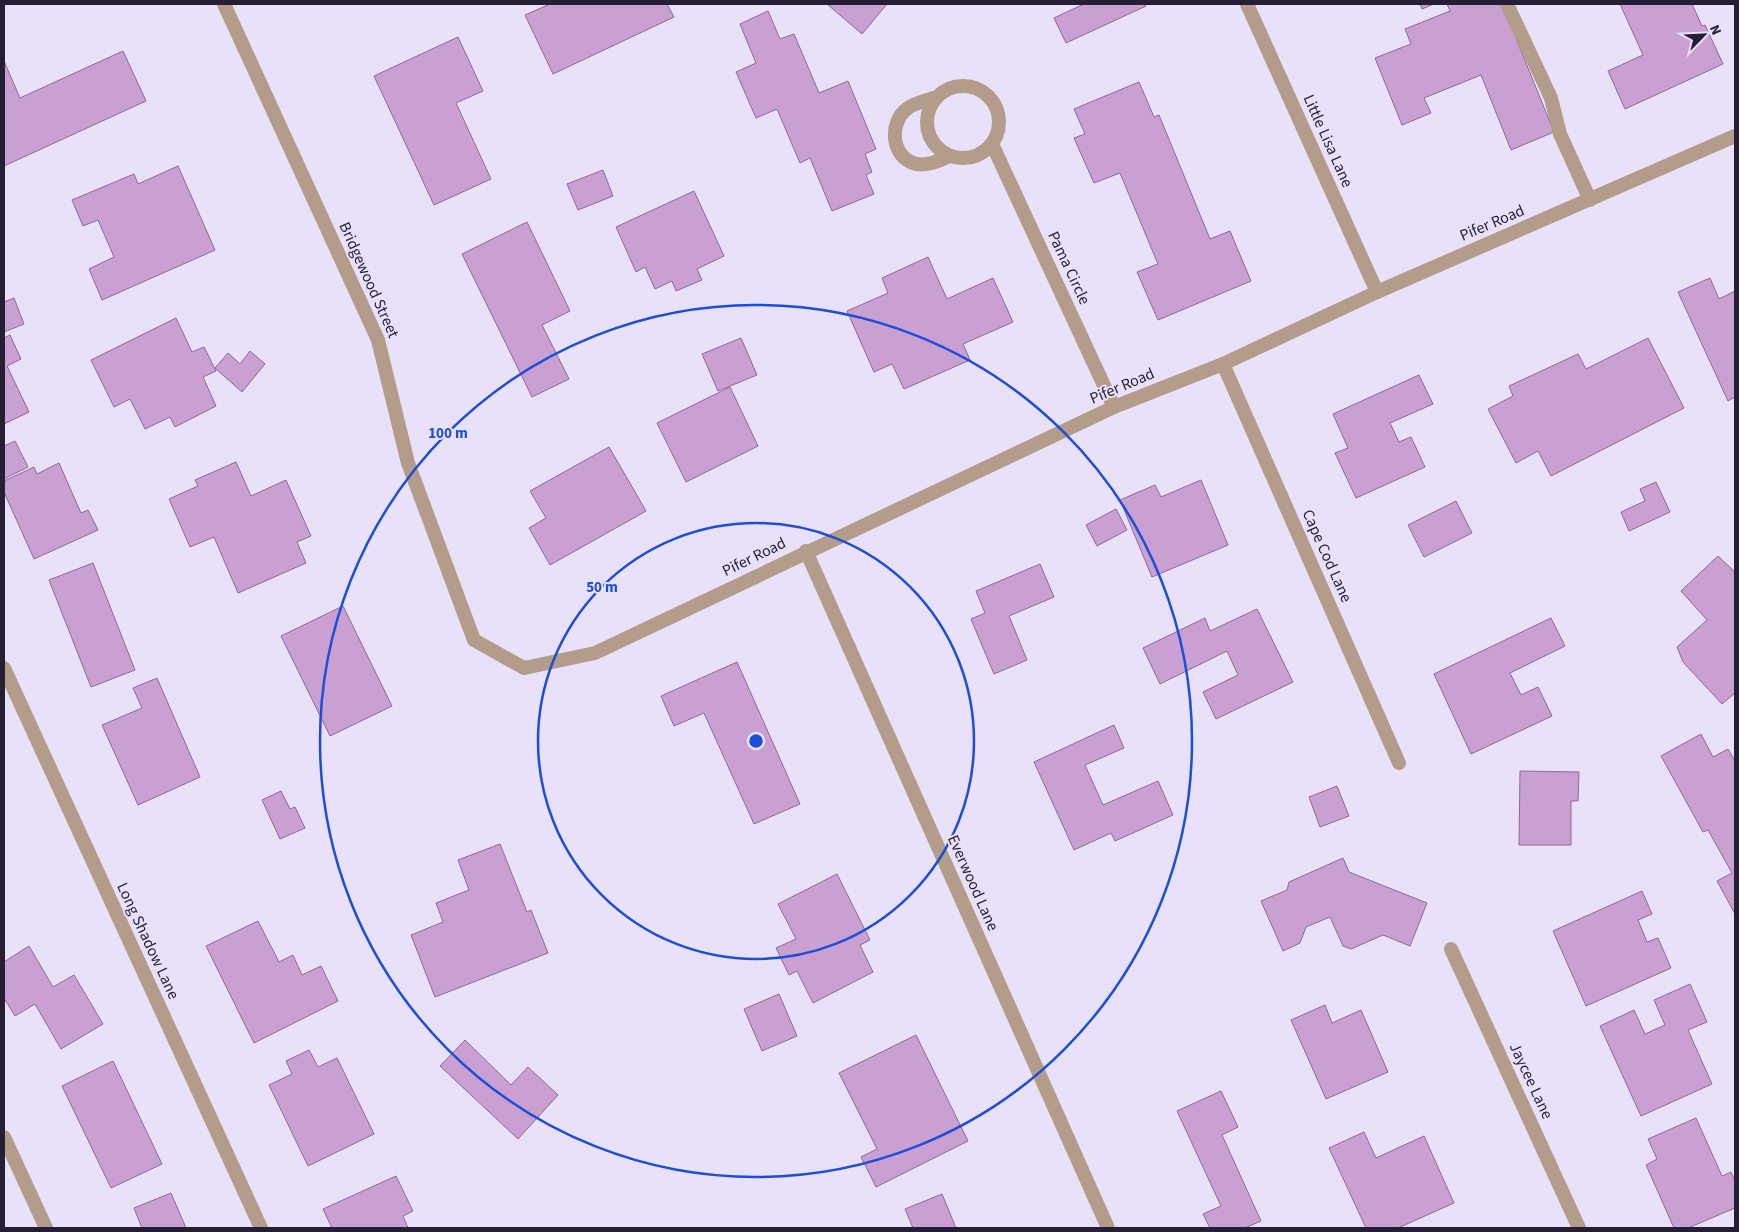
<svg xmlns="http://www.w3.org/2000/svg" width="1739" height="1232" viewBox="0 0 1739 1232" font-family="'Source Sans 3',sans-serif">
	<style>
		.building { fill: #caa0d3; stroke: #8f6898 }
		.lines { fill: none; stroke-linecap: round; stroke-linejoin: round }
		.service { stroke: #b39c89; stroke-width: 14 }
		.minor { stroke: #b39c89; stroke-width: 14 }
		.tertiary { stroke: #b39c89; stroke-width: 14 }
		.ring { fill: none; stroke: #1d4ed8; stroke-width: 2.5 }
		.labels { text-anchor: middle; dominant-baseline: central; stroke-width: 4; stroke-linejoin: round; paint-order: stroke }
		.street-label { font-size: 16px; fill: #261e35; stroke: #e8e1f9 }
		.centre { fill: #1d4ed8; stroke: #e8e1f9; stroke-width: 2.5 }
		.ring-label { font-size: 15px; text-anchor: middle; font-weight: bold; fill: #1d4ed8; stroke: #e8e1f9; stroke-width: 4; stroke-linejoin: round; paint-order: stroke }
	</style>
	<rect width="100%" height="100%" fill="#e8e1f9"/>
	<path class="building" d="M550,4H667L674,17L553,74L525,15Z
		M827,4H887L862,34Z
		M1084,4H1145L1146,6L1066,43L1054,18Z
		M1420,4H1434L1422,9Z
		M1447,4H1502L1554,132L1511,150L1481,75L1424,98L1431,113L1402,125L1375,58L1411,44L1405,29L1450,11Z
		M1620,4H1692L1702,26L1705,25L1723,64L1625,109L1608,71L1643,55Z
		M768,11L780,39L794,34L819,93L848,81L876,149L865,154L872,172L866,175L874,194L832,211L810,158L800,163L777,109L756,118L736,72L756,63L740,24Z
		M458,37L483,91L456,103L491,179L434,205L374,76Z
		M123,51L146,101L4,166V61L20,98Z
		M1139,82L1154,117L1159,115L1210,239L1230,231L1251,281L1158,320L1137,272L1158,264L1120,173L1094,183L1074,138L1085,134L1074,109Z
		M178,166L215,250L102,300L89,269L114,257L98,220L83,226L72,200L134,174L138,184Z
		M603,170L613,196L578,210L567,184Z
		M694,191L724,256L697,269L702,280L676,291L672,281L655,289L645,267L636,272L616,227Z
		M527,222L570,311L542,325L569,379L532,397L462,254Z
		M928,257L947,299L993,278L1013,322L963,344L970,360L904,389L892,364L874,372L847,311L888,293L882,278Z
		M1710,278L1719,299L1735,291V397L1728,401L1678,292Z
		M14,298L24,324L4,332V302Z
		M176,318L192,352L204,347L216,371L203,377L216,406L175,427L170,417L145,429L130,399L114,407L91,360Z
		M10,335L21,359L7,366L29,412L4,424V338Z
		M741,338L757,375L718,391L702,354Z
		M1648,338L1684,408L1551,476L1538,451L1516,463L1488,409L1513,396L1509,386L1578,354L1586,369Z
		M250,351L265,364L242,392L215,368L228,353L240,364Z
		M1419,375L1433,404L1390,423L1399,442L1411,437L1425,467L1356,498L1335,453L1348,448L1333,414Z
		M730,387L758,446L686,482L657,423Z
		M15,441L28,467L4,479V446Z
		M609,447L646,511L550,565L529,528L546,518L530,491Z
		M236,462L251,496L286,480L311,536L297,542L306,563L238,593L214,537L190,547L169,499L198,486L195,480Z
		M59,463L81,513L88,510L98,530L34,559L4,492V481L34,467L37,474Z
		M1201,480L1228,545L1152,577L1120,500L1155,485L1161,497Z
		M1656,482L1670,512L1629,531L1621,512L1645,501L1640,489Z
		M1456,501L1472,533L1424,557L1408,525Z
		M1116,509L1127,530L1097,546L1086,525Z
		M1718,556L1735,572V693L1722,704L1683,662L1677,647L1707,620L1681,591Z
		M93,563L135,670L91,687L49,580Z
		M1040,564L1054,597L1009,616L1027,660L994,674L971,619L985,613L976,591Z
		M343,606L392,706L330,736L281,636Z
		M1257,609L1293,682L1216,719L1203,692L1238,675L1227,651L1160,684L1143,648L1205,618L1210,631Z
		M1551,618L1565,646L1510,673L1521,695L1538,687L1552,716L1471,754L1434,674Z
		M737,662L800,804L754,824L704,713L674,726L661,696Z
		M157,678L200,777L138,805L102,725L142,708L133,688Z
		M1114,725L1124,748L1085,765L1103,805L1158,781L1173,815L1115,841L1111,833L1074,850L1034,762Z
		M1701,734L1713,757L1728,749L1735,761V914L1717,881L1732,873L1708,830L1703,832L1661,756Z
		M1520,771L1579,772L1578,801H1571V845H1519Z
		M1337,786L1349,816L1320,827L1309,797Z
		M281,791L290,809L295,807L305,828L280,839L262,800Z
		M500,844L527,912L531,910L548,953L435,997L411,935L443,922L436,903L469,890L458,860Z
		M1343,858L1349,872L1427,903L1410,946L1383,935L1351,949L1343,946L1330,917L1306,927L1300,943L1283,951L1261,901L1287,890L1289,882Z
		M837,874L870,940L860,945L873,972L813,1003L797,971L789,975L776,948L796,939L778,904Z
		M1642,891L1652,914L1638,920L1647,942L1658,938L1671,968L1586,1006L1553,931Z
		M258,921L279,962L293,955L302,975L321,966L338,1001L254,1043L206,946Z
		M29,946L53,987L74,975L103,1024L61,1049L35,1004L15,1016L4,998V962Z
		M1690,984L1707,1022L1688,1030L1712,1084L1641,1116L1600,1026L1634,1010L1645,1034L1665,1025L1654,1000Z
		M779,994L797,1036L762,1051L744,1009Z
		M1325,1005L1332,1023L1361,1010L1388,1072L1326,1099L1291,1020Z
		M916,1035L968,1141L876,1187L861,1157L877,1149L839,1073Z
		M465,1040L511,1085L528,1067L558,1095L518,1139L440,1066Z
		M309,1050L318,1067L337,1058L374,1134L308,1166L269,1085L292,1074L286,1061Z
		M113,1061L162,1164L111,1188L62,1086Z
		M1221,1091L1238,1127L1222,1135L1261,1221L1245,1228H1210L1203,1214L1221,1206L1177,1111Z
		M1696,1118L1722,1176L1731,1172L1735,1181V1208L1688,1228H1674L1646,1165L1657,1159L1648,1139Z
		M1364,1132L1376,1158L1424,1136L1454,1203L1398,1228H1366L1329,1148Z
		M396,1176L413,1211L403,1216L408,1228H332L323,1209Z
		M171,1193L186,1228H142L134,1208Z
		M942,1194L956,1228H913L905,1209Z"/>
	<g class="lines">
		<path class="service" d="M1507,4L1551,98L1560,134L1590,200
			M927 122a36 36 0 1 1 72 0a36 36 0 1 1-72 0Z
			M937,97C927,100 917,102 908,108C888,122 891,158 916,164C929,166 939,160 950,156"/>
		<path class="minor" d="M224,4L378,340L408,463L474,640L524,668
			M1247,4L1377,292
			M992,144L1114,407
			M1223,364L1399,763
			M806,551L1108,1228
			M4,668L261,1228
			M1451,949L1579,1228
			M4,1137L46,1228"/>
		<path class="tertiary" d="M524,668L595,653L1114,407L1223,364L1377,292L1735,136"/>
	</g>
	<g class="ring">
		<circle cx="756" cy="741" r="218"/>
		<circle cx="756" cy="741" r="436"/>
	</g>
	<g class="labels">
		<g class="street-label">
			<text transform="translate(1328 141) rotate(66)">Little Lisa Lane</text>
			<text transform="translate(1492 223) rotate(-23)">Pifer Road</text>
			<text transform="translate(1069 268) rotate(65)">Pama Circle</text>
			<text transform="translate(369 280) rotate(66)">Bridgewood Street</text>
			<text transform="translate(1122 386) rotate(-23)">Pifer Road</text>
			<text transform="translate(1327 556) rotate(66)">Cape Cod Lane</text>
			<text transform="translate(754 557) rotate(-26)">Pifer Road</text>
			<text transform="translate(973 883) rotate(66)">Everwood Lane</text>
			<text transform="translate(148 941) rotate(65)">Long Shadow Lane</text>
			<text transform="translate(1531 1081) rotate(65)">Jaycee Lane</text>
		</g>
	</g>
	<circle cx="756" cy="741" r="8" class="centre"/>
	<g class="ring-label">
		<text x="448" y="438">100 m</text>
		<text x="602" y="592">50 m</text>
	</g>
	<rect width="1739" height="1232" fill="none" stroke="#261e35" stroke-width="10"/>
	<g transform="translate(1704 35) rotate(66)" stroke="#e8e1f9" stroke-width="4" paint-order="stroke">
	<path d="M0-4L9 19L0 12L-9 19Z" fill="#261e35"/>
	<text y="-8" font-size="14" font-weight="bold" text-anchor="middle" fill="#261e35">N</text>
	</g>
</svg>
